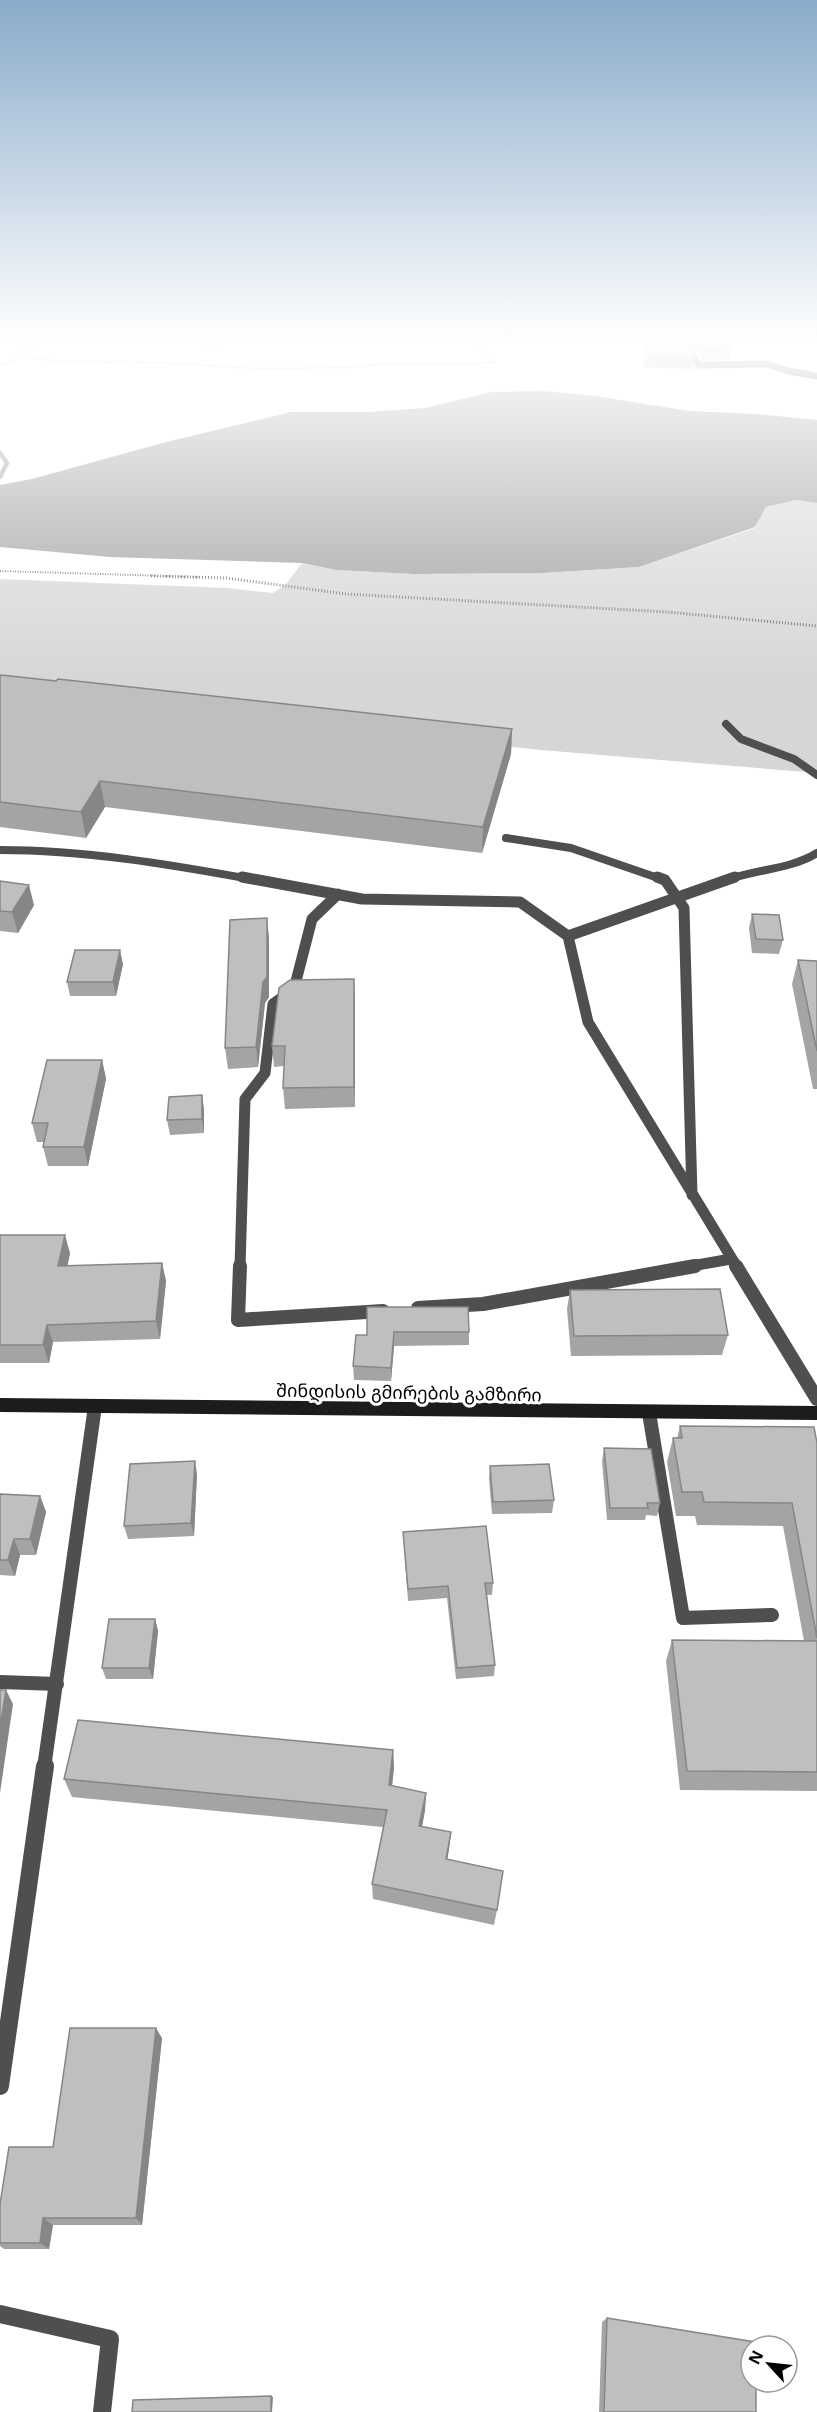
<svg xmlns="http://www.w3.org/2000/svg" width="817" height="2412" viewBox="0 0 817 2412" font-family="'Open Sans','Noto Sans Georgian',sans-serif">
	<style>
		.green { fill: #d6d6d6 }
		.water { fill: #9d9d9d }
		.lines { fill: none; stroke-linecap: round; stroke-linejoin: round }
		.stream { stroke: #9d9d9d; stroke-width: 4.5 }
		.path-far1 { stroke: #717171; stroke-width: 2; stroke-dasharray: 1 1.5; stroke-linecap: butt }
		.path { stroke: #717171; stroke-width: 3; stroke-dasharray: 1 2; stroke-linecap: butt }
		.lane-far4 { stroke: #4f4f4f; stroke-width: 7 }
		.lane-far3 { stroke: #4f4f4f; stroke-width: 8 }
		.lane-far2 { stroke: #4f4f4f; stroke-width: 11 }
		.lane-far1 { stroke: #4f4f4f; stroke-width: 14 }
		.lane { stroke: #4f4f4f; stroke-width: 18 }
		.street-far2 { stroke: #4f4f4f; stroke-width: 7 }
		.street-far1 { stroke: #4f4f4f; stroke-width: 14 }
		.street { stroke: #4f4f4f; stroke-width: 18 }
		.secondary { stroke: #1c1c1c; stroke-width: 14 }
		.wall { fill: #a4a4a4 }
		.shaded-wall { fill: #868686 }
		.building { fill: #bfbfbf; stroke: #868686; stroke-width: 1.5 }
		.labels { text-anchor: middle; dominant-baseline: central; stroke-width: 6; stroke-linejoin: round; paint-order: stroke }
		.street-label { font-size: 18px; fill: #000; stroke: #fff }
	</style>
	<rect width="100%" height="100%" fill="#fff"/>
	<path class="green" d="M796,500L817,503V773L541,750L0,693V579L227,588L273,593L286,584L302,563L336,570L414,574L542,573L639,567L755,528L766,507Z"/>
	<path class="water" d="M543,391L596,396L689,411L756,414L817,420V503L796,500L766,507L755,527L639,567L542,573L414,574L336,570L302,563L110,557L0,547V485L32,479L166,442L291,412H368L425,408L492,392Z"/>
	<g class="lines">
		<path class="stream" d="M0,453L7,463L0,477"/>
		<path class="path-far1" d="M476,343L493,362
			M19,355L52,361L168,363L266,369L355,367L381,364L494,363
			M0,364L12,361L34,343
			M0,571L200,577"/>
		<path class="path" d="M151,576L226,578L346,594L667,612L817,626"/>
		<path class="lane-far4" d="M693,356L699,365L767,364L788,371"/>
		<path class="lane-far3" d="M726,724L741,739L794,759L817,775
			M506,838L571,848L661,879
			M0,850C84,850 167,864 250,879
			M730,879C759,869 791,869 817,853"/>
		<path class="lane-far2" d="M242,877L362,899L520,902L568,936L588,1022L737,1267
			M657,877L665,880L684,908L692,1195
			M568,936L735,877
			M240,1267L245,1099L265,1073L273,1004L294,989L312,919L338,894
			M686,1267L731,1259"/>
		<path class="lane-far1" d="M240,1266L238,1320L383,1311
			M736,1266L817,1399
			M418,1308L483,1304L695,1266
			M649,1413L683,1618L772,1615
			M0,1682L57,1684"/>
		<path class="lane" d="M0,2314L110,2339L102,2412"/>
		<path class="street-far2" d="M788,371L817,376"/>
		<path class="street-far1" d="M44,1768L95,1406"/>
		<path class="street" d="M0,2086L45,1766"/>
		<path class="secondary" d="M0,1405L817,1413"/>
	</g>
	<path class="wall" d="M199,343H224L222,345L199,344Z
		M647,343H729L731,347L730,359H702L697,352L692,351L694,357L693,369L644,367Z
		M0,677L512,729L511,754L482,853L105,807L86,838L0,827Z
		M0,881L34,905L18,933L0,931Z
		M752,914L783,940L779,954L752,953L749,928Z
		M267,918L269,939V997L265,1003L258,1067L228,1069L225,1048Z
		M798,960L817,961V1089H813L792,984Z
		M123,964L116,996H70L67,982Z
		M354,979L355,1107L285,1109L283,1088L284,1066L274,1067L272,1046Z
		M102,1060L106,1079L88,1166H48L43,1147L44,1142H37L32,1123Z
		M202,1095L204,1110V1133L170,1135L167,1120Z
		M0,1235L70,1253L67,1266L162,1263L166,1281L160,1339L53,1342L49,1363H0Z
		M570,1290L728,1335L722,1355L571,1356L567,1309Z
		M367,1307L469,1332V1345L394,1346L391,1381L354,1380L353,1366L367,1335Z
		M680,1426L817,1443V1791L680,1790L666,1661L672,1640L804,1641L783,1526L697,1525L695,1516H676L667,1462L673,1438H677Z
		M604,1448L660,1503L657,1516L646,1515L645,1520H607L602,1461Z
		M490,1466L554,1500L552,1513L492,1514L489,1479Z
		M197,1474L194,1536L128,1539L124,1526Z
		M0,1494L40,1496L46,1512L36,1555H20L15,1576L0,1575Z
		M403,1532L493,1583L492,1595H487L495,1665L494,1676L456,1679L447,1598L408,1601Z
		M155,1619L158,1631L153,1679H106L102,1668Z
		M393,1750L394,1768L392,1786L426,1793L425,1810L422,1827L451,1832L449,1849L447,1859L497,1910L494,1925L373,1899L372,1884L383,1827L72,1797L64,1779Z
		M162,2038L142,2225H53L49,2249H4L0,2246V2204L53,2147Z
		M607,2318L756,2412H599L602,2322Z"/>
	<path class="shaded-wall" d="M691,343H693L692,351L687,356L689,344Z
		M512,729L511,754L482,853L483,827Z
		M100,781L105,807L86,838L81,812Z
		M29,885L34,905L18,933L12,912Z
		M267,918L269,939V997L265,1003L258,1067L256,1047Z
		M120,950L123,964L116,996L113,982Z
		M354,979L355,999V1107L354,1087Z
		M102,1060L106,1079L88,1166L84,1147Z
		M202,1095L204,1110V1133L202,1119Z
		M65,1235L70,1253L64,1284L58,1266Z
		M162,1263L166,1281L160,1339L156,1321Z
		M47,1325L53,1342L49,1363L43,1345Z
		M394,1332V1346L391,1381V1368Z
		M195,1461L197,1474L194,1536L191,1523Z
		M40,1496L46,1512L36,1555L30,1539Z
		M14,1539L20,1555L15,1576L8,1560Z
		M155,1619L158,1631L153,1679L149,1668Z
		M6,1690L13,1704L0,1793V1728Z
		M393,1750L394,1768L390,1803L389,1785Z
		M426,1793L425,1810L419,1843V1826Z
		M451,1832L449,1849L445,1875L446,1859Z
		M156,2028L162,2038L142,2225L136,2218Z
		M43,2218L53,2225L49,2249L40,2243Z
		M271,2396L273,2397L272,2412H271Z"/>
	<path class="building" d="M647,343H691L689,344L694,357L645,355Z
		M700,343H729L731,347L704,348Z
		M1,675L56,681L58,679L512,729L483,827L100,781L81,812L0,802V677Z
		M0,881L29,885L12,912L0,911Z
		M752,914L779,915L783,940L756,939Z
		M267,918V977L263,982L256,1047L225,1048L230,920Z
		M75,950H120L113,982H67Z
		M798,960L817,961V1051Z
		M354,979V1087L283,1088L285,1046H272L279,988L290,980Z
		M47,1060H102L84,1147H43L48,1123H32Z
		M202,1095V1119L167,1120L169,1097Z
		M0,1235H65L58,1266L162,1263L156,1321L47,1325L43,1345H0Z
		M720,1289L728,1335L574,1336L570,1290Z
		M367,1307H468L469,1332H394L391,1368L353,1366L356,1335H367Z
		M680,1426L814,1427L817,1443V1638L792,1503L704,1502L702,1492H682L673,1438H682Z
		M604,1448L651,1449L660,1503H647L648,1508H610Z
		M195,1461L191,1523L124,1526L130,1464Z
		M549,1464L554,1500L493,1502L490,1466Z
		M0,1494L40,1496L30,1539H14L8,1560H0Z
		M486,1526L493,1583H485L495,1665L457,1668L448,1586L408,1589L403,1532Z
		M109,1619H155L149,1668H102Z
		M672,1640L817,1641V1772L687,1771Z
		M0,1690H6L0,1728Z
		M78,1720L393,1750L389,1785L426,1793L419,1826L451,1832L446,1859L503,1871L497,1910L372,1884L387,1810L64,1779Z
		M70,2028H156L136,2218H43L40,2243H0V2204L9,2147H53Z
		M607,2318L755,2342V2346H751V2382H756V2412H604Z
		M271,2396V2412H132L133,2400Z"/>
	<linearGradient id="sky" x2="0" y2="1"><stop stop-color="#8aabca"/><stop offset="0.5" stop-color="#fff"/><stop offset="1" stop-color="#fff" stop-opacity="0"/></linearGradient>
	<rect width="817" height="680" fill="url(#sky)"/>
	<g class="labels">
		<g class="street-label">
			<text transform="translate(409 1392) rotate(1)">შინდისის გმირების გამზირი</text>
		</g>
	</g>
	<g transform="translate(769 2364) rotate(297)"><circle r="28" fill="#ffffff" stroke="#999999" stroke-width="1.5"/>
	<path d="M0-4.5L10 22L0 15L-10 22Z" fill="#000000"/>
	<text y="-9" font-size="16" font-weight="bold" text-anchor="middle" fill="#000000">N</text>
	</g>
</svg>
